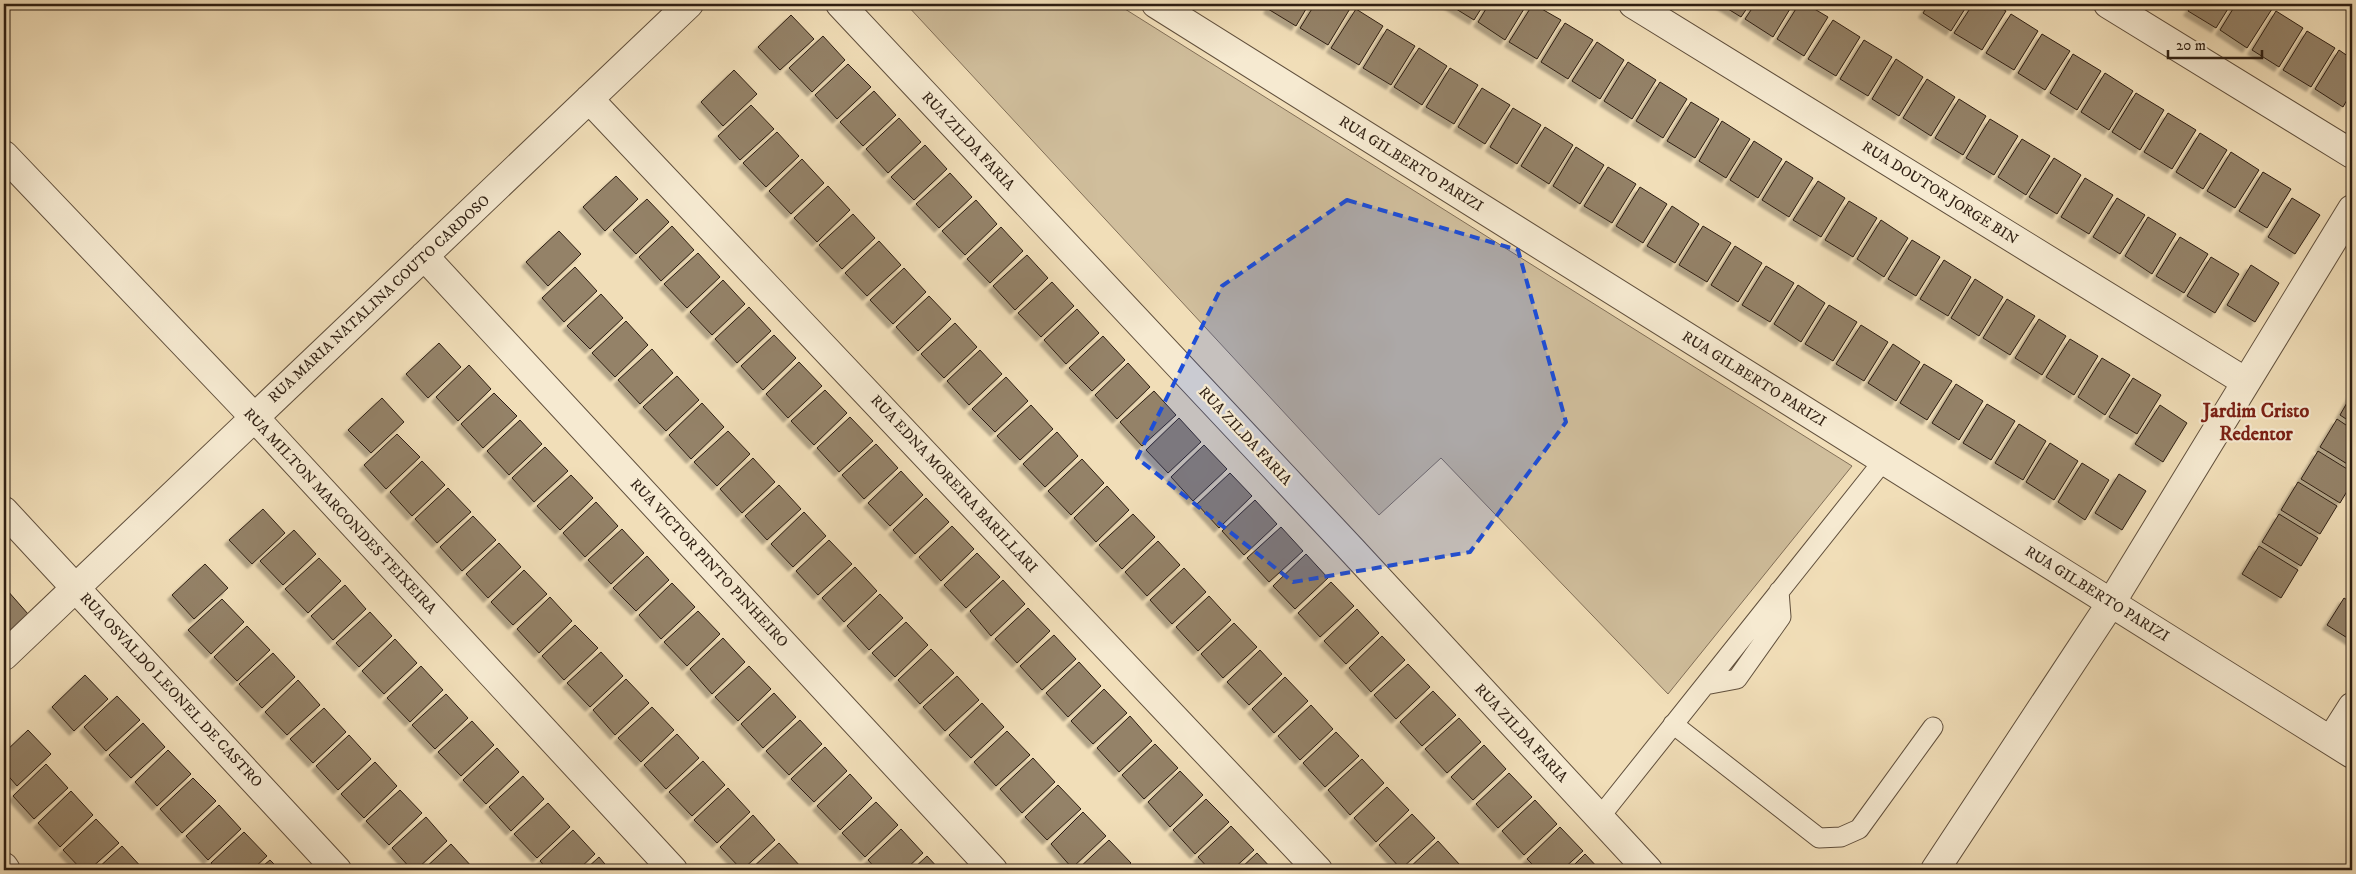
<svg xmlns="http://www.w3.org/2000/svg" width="2356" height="874" viewBox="0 0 2356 874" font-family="'IM FELL DW Pica',serif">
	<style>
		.green { fill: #d0be9c; stroke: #806e57 }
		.building { fill: #948268; stroke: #2f1f12; filter: url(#shadow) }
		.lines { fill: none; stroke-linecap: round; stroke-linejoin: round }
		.service-casing { stroke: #604f3c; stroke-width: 21 }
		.minor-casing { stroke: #604f3c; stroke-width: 30 }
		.service { stroke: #f6ead1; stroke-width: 19 }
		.minor { stroke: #f6ead1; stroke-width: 28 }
		.marked { fill: #1d4ed8; fill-opacity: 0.2; stroke: #1d4ed8; stroke-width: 4; stroke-dasharray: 10 6; stroke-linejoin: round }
		.labels { text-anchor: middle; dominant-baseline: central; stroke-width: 4.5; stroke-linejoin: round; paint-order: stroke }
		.street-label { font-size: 15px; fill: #2f1f12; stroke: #f6ead1 }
		.district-label { font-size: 20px; font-weight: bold; fill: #7a1f14; stroke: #f6ead1 }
	</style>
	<defs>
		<filter id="shadow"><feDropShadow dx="-4.5" dy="4.5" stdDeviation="1" flood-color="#0004"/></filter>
	</defs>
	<rect width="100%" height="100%" fill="#f1deb8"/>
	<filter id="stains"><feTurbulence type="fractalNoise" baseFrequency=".004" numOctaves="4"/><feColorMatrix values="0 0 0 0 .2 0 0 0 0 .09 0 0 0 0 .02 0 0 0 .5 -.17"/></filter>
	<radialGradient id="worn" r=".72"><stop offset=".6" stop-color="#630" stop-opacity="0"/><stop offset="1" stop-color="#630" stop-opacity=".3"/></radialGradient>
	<path class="green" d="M906,4H1117L1852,466L1668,694L1441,458L1379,515Z"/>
	<path class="building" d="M1271,4H1309L1296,26L1268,9Z
		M1315,4H1347L1351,7L1328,45L1300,28Z
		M1448,4H1484L1474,20Z
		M1489,4H1527L1505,40L1478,22Z
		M1533,4L1561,20L1537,59L1509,42Z
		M1720,4H1750L1741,17Z
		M1755,4H1793L1773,37L1745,19Z
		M1799,4H1806L1828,17L1804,56L1777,39Z
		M1929,4H1968L1951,31L1923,13Z
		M1973,4H1994L2006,11L1982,50L1954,33Z
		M2193,4H2231L2216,28L2188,11Z
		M2236,4H2264L2272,9L2247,48L2220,30Z
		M1356,9L1383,26L1359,65L1331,48Z
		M2276,11L2303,28L2279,67L2252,50Z
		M2011,14L2038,31L2014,70L1986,53Z
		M791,15L814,39L780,70L758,47Z
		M1833,20L1860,37L1836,76L1808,59Z
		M1565,23L1593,40L1568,79L1541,62Z
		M1387,29L1415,46L1391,85L1363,68Z
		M2307,31L2335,48L2311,87L2283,70Z
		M2042,34L2070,51L2045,90L2018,73Z
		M823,36L845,60L812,92L789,68Z
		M1864,40L1892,57L1868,96L1840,79Z
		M1597,42L1624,60L1600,99L1572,81Z
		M1419,48L1447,66L1422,105L1394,87Z
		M2339,50L2352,59V91L2343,107L2315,89Z
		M2073,54L2101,71L2077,110L2050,93Z
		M1896,59L1923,77L1899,116L1872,99Z
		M1628,62L1656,80L1632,119L1604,101Z
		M848,64L871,87L837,119L815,95Z
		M1450,68L1478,85L1454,124L1426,107Z
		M734,70L757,94L723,126L701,102Z
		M2105,73L2133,91L2109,130L2081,112Z
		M1927,79L1955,97L1931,136L1903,118Z
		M1660,82L1687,99L1663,138L1636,121Z
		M1482,88L1510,105L1485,144L1458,127Z
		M874,91L896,115L863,146L840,122Z
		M2136,93L2164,110L2140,150L2112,132Z
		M1959,99L1986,116L1963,155L1935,138Z
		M1691,102L1719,119L1695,158L1667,141Z
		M751,105L774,129L740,160L718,136Z
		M1513,108L1541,125L1517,164L1490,147Z
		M2168,113L2196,130L2172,169L2144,152Z
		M899,118L921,142L888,173L866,149Z
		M1990,119L2018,136L1994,175L1966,158Z
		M1722,121L1750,139L1726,178L1699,161Z
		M1545,127L1573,145L1549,184L1521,166Z
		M777,132L799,156L766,187L743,163Z
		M2200,133L2227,150L2203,189L2176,172Z
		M2022,139L2050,156L2026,195L1998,177Z
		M1754,141L1782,159L1758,198L1730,180Z
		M925,145L947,169L914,200L891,177Z
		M1576,147L1604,165L1580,204L1553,186Z
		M2231,152L2259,170L2235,208L2207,191Z
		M2054,158L2081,175L2057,214L2029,197Z
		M802,159L824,183L791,214L769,191Z
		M1786,161L1813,178L1789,217L1762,200Z
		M1608,167L1636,184L1612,223L1584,206Z
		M2263,172L2291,189L2267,228L2239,211Z
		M950,173L972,197L939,228L916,204Z
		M616,176L638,199L605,231L583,207Z
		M2085,178L2113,195L2089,234L2061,217Z
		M1818,181L1845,198L1821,237L1793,220Z
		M828,186L850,210L817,242L794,218Z
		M1640,187L1667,204L1643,243L1616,226Z
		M2117,198L2145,215L2120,254L2093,237Z
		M2292,198L2320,215L2295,254L2268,237Z
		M647,199L669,222L636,254L613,230Z
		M976,200L997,224L965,255L942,231Z
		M1849,201L1877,218L1853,257L1825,240Z
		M1672,206L1699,224L1675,263L1647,246Z
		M853,214L875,238L842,269L819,245Z
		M2148,217L2176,234L2152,274L2125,256Z
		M1881,220L1908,238L1884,277L1857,259Z
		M672,226L694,250L661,281L639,257Z
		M1703,226L1731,243L1707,282L1679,265Z
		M1001,227L1023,251L990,283L967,259Z
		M559,231L581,254L548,286L526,262Z
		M2180,237L2208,254L2184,293L2156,276Z
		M1912,240L1940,257L1916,296L1888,279Z
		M879,241L901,265L867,296L845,273Z
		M1735,246L1762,263L1738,302L1711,285Z
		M698,253L720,277L687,308L664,284Z
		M1027,255L1048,278L1015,310L993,286Z
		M2211,257L2239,274L2215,313L2187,296Z
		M1944,260L1971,277L1948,316L1920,299Z
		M2251,265L2279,283L2255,322L2227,305Z
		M1766,266L1794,283L1770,322L1742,305Z
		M575,267L597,291L564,322L542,298Z
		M904,268L926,292L893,324L870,300Z
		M1975,279L2003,297L1979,336L1951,318Z
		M723,280L745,304L712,335L690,312Z
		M1052,282L1074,306L1041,337L1018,313Z
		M1798,285L1825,303L1801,342L1774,324Z
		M601,294L623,318L590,349L567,326Z
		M929,296L951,319L918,351L896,327Z
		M2007,299L2035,316L2010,355L1983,338Z
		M1829,305L1857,322L1833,361L1805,344Z
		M749,307L771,331L737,363L715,339Z
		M1077,309L1099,333L1066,364L1044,340Z
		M2039,319L2066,336L2042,375L2015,358Z
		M626,321L648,345L615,377L592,353Z
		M955,323L977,347L944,378L921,354Z
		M1861,325L1888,342L1864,381L1836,364Z
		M774,335L796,358L763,390L741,366Z
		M1103,336L1125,360L1092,391L1069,368Z
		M2070,339L2098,356L2074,395L2046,377Z
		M439,343L461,367L428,398L406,374Z
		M1893,344L1920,362L1896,401L1868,383Z
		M652,349L673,373L640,404L618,380Z
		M980,350L1002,374L969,405L947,381Z
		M2102,358L2130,375L2105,415L2078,397Z
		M799,362L822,386L788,418L766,394Z
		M1128,363L1150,387L1117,419L1095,395Z
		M1924,364L1952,381L1927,420L1900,403Z
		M469,365L491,389L458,421L436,397Z
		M677,376L699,400L666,431L643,407Z
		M1006,377L1028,401L995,432L972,409Z
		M2133,378L2161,395L2137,434L2109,417Z
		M1956,384L1983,401L1959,440L1932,423Z
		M825,390L847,413L814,445L791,421Z
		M1154,391L1176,415L1142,446L1120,422Z
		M494,393L517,416L483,448L461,424Z
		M2352,394V423L2340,415Z
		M382,398L404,422L371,453L348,430Z
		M702,403L724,427L691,459L669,435Z
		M1987,404L2015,421L1991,460L1963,443Z
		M1031,405L1053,429L1020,460L997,436Z
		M2160,405L2187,423L2163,462L2135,444Z
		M850,417L873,441L839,472L817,448Z
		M1179,418L1201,442L1168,473L1146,450Z
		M2337,419L2352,429V467L2320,447Z
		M520,420L542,444L509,475L487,451Z
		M2019,424L2046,441L2023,480L1995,463Z
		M728,431L750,454L717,486L694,462Z
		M1057,432L1078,456L1045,487L1023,464Z
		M397,434L420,457L386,489L364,465Z
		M2050,443L2078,461L2054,500L2026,482Z
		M876,444L898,468L864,499L842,475Z
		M1204,445L1227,469L1193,501L1171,477Z
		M545,447L568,471L534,502L512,478Z
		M2318,451L2352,472V483L2340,503L2301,479Z
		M753,458L775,482L742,513L720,489Z
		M1082,459L1104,483L1071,515L1048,491Z
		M422,461L445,485L412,516L390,492Z
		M2082,463L2109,480L2085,520L2058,502Z
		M901,471L923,495L890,526L868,503Z
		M1230,473L1252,496L1219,528L1197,504Z
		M2119,474L2146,491L2122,530L2095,513Z
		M571,475L593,498L560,530L537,506Z
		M2298,482L2337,506L2320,534L2281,510Z
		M779,485L801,509L767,540L745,516Z
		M1107,486L1129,510L1096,542L1074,518Z
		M448,488L471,512L437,543L415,519Z
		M926,498L949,522L915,554L893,530Z
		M1255,500L1277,524L1244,555L1222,531Z
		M596,502L618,526L585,557L563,533Z
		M263,509L285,533L252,564L229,540Z
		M804,512L826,536L793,567L771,544Z
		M1133,514L1155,537L1122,569L1099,545Z
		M2279,514L2318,538L2301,566L2262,542Z
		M473,516L496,540L462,571L440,547Z
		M952,526L974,549L941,581L919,557Z
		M1281,527L1303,551L1269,582L1247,558Z
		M622,529L644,553L611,584L588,560Z
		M294,530L316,554L283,585L260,561Z
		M829,540L852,564L818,595L796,571Z
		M1158,541L1180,565L1147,596L1125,572Z
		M499,543L521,567L488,598L466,574Z
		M2259,546L2298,570L2281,598L2242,574Z
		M977,553L1000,577L966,608L944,585Z
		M1306,554L1328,578L1295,609L1273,586Z
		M647,556L669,580L636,611L613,588Z
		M319,558L341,581L308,613L285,589Z
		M205,564L228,588L194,619L172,595Z
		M855,567L877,591L844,622L822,598Z
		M1184,568L1206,592L1172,624L1150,600Z
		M524,570L547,594L513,625L491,602Z
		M1003,580L1025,604L991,636L970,611Z
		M1331,582L1354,606L1320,637L1298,613Z
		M672,583L695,607L661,639L639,615Z
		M345,585L366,609L333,640L311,616Z
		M7,590L28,614L4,637V593Z
		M880,594L903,618L869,650L847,626Z
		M1209,596L1231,620L1198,651L1176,627Z
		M550,597L572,621L539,653L517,629Z
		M2344,598L2352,603V641L2327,625Z
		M222,599L244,622L211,654L188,630Z
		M1028,608L1050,631L1017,663L995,639Z
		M1357,609L1379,633L1346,664L1324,641Z
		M698,611L720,634L687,666L664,642Z
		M370,612L392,636L359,667L336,643Z
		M906,622L928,645L895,677L872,653Z
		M1234,623L1257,647L1223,678L1201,654Z
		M575,625L598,648L564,680L542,656Z
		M247,626L270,650L237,681L214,657Z
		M1054,635L1076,659L1042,690L1020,666Z
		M1382,636L1405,660L1371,692L1349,668Z
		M723,638L745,662L712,694L690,669Z
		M395,639L417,663L384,694L362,671Z
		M931,649L954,673L920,704L898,680Z
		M1260,650L1282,674L1249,705L1227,682Z
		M601,652L623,676L590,707L567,683Z
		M273,653L295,677L262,708L239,684Z
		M1079,662L1101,686L1068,717L1046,693Z
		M1408,664L1430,687L1396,719L1374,695Z
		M421,666L443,690L410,722L387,698Z
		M749,666L771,689L738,721L715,697Z
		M85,675L108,699L74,731L52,707Z
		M957,676L979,700L945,731L923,707Z
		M1285,677L1308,701L1274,733L1252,709Z
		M626,679L649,703L615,735L593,710Z
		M298,680L320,705L287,735L265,712Z
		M1104,689L1127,713L1093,744L1071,721Z
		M1433,691L1456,715L1422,746L1400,722Z
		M774,693L796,717L763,748L741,724Z
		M446,694L468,718L435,749L412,725Z
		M117,696L140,720L106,751L84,727Z
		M982,703L1004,727L971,758L949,735Z
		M1311,705L1333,729L1300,760L1278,736Z
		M652,707L674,730L641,762L618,738Z
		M324,708L346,732L313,763L290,739Z
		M1130,716L1152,741L1119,772L1097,748Z
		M1459,718L1481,742L1447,773L1425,749Z
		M800,720L822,744L789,775L766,751Z
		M472,721L494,745L461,776L438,752Z
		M143,723L165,747L131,778L109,755Z
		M28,730L51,754L17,786L4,771V753Z
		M1007,731L1030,755L996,786L974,762Z
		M1336,732L1359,756L1325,787L1303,763Z
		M677,734L699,758L666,789L644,765Z
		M349,735L371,759L338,790L316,766Z
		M1155,744L1178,768L1144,799L1122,775Z
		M1484,745L1506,769L1473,800L1451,777Z
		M825,747L847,771L814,802L791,779Z
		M497,748L519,772L486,804L463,780Z
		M168,750L191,774L157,806L135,782Z
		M1033,758L1055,782L1022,813L1000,789Z
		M1362,759L1384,783L1350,815L1328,790Z
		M703,761L725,785L692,816L669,792Z
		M375,762L397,786L364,818L341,794Z
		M46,764L68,788L34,819L13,796Z
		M1180,771L1203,795L1170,827L1148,802Z
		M1509,773L1532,797L1498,828L1476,804Z
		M850,774L872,798L840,830L817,806Z
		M523,776L544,799L511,831L489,807Z
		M193,778L216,801L182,833L160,809Z
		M1058,785L1081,809L1047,840L1025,817Z
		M1387,787L1409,810L1376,842L1354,818Z
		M728,788L750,812L717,843L694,820Z
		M400,790L422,813L389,845L366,821Z
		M71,791L93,815L60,847L38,823Z
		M1206,799L1229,822L1195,854L1173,830Z
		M1535,800L1557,824L1524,855L1502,831Z
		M876,802L898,825L865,857L842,833Z
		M548,803L570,827L537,858L514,834Z
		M219,805L241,829L208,860L186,836Z
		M1083,812L1106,836L1072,868L1051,844Z
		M1412,814L1435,838L1401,869L1379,845Z
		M753,815L775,840L742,870L720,847Z
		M426,817L447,841L416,870H412L392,848Z
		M96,819L119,843L89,870H82L63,850Z
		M1231,826L1254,850L1232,870H1210L1198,857Z
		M1560,827L1583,851L1562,870H1538L1527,859Z
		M901,829L923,853L905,870H877L868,860Z
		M573,830L595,854L578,870H548L540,861Z
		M244,832L267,856L252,870H217L211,863Z
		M1109,840L1131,863L1124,870H1077Z
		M1438,841L1460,865L1454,870H1407Z
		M779,843L801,867L797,870H750Z
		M451,844L473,868L471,870H423Z
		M122,846L144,870H96Z
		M1257,853L1273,870H1239Z
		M1585,854L1600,870H1569Z
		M927,856L940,870H912Z
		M599,857L610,870H585Z
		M270,860L280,870H258Z"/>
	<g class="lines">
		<defs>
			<path id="service" d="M1705,685L1737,679L1781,617L1779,591
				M1673,724L1819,838L1841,837L1859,829L1933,727
				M1599,818L1884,460"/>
			<path id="minor" d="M840,4L1352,550L1648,870
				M1156,4L2352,754
				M1633,4L2246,382
				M2108,4L2352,154
				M589,99L1318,870
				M4,155L254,417L673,870
				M424,256L993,870
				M4,511L337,870
				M4,656L689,4
				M2331,740L2352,707
				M4,867L6,870
				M1935,870L2111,603L2352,209"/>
		</defs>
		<use href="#service" class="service-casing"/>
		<use href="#minor" class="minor-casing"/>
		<use href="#service" class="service"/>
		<use href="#minor" class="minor"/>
	</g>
	<path class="marked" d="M1347,200L1518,250L1566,422L1470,552L1293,582L1137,458L1222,286Z"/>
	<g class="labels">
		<g class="street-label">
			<text transform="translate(968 141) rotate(47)">RUA ZILDA FARIA</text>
			<text transform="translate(1411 164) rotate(32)">RUA GILBERTO PARIZI</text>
			<text transform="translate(1940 193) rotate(32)">RUA DOUTOR JORGE BIN</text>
			<text transform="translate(379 299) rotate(-43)">RUA MARIA NATALINA COUTO CARDOSO</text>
			<text transform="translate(1754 379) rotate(32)">RUA GILBERTO PARIZI</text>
			<text transform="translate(1245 436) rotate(47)">RUA ZILDA FARIA</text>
			<text transform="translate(954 484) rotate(47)">RUA EDNA MOREIRA BARILLARI</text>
			<text transform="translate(340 511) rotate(47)">RUA MILTON MARCONDES TEIXEIRA</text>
			<text transform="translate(709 563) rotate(47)">RUA VICTOR PINTO PINHEIRO</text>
			<text transform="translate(2097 594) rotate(32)">RUA GILBERTO PARIZI</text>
			<text transform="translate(171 690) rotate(47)">RUA OSVALDO LEONEL DE CASTRO</text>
			<text transform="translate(1521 733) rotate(47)">RUA ZILDA FARIA</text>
		</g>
		<g class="district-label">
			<text x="2256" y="411">Jardim Cristo<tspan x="2256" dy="23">Redentor</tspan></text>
		</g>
	</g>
	<rect width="2356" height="874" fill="none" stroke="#f1deb8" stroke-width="20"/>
	<rect x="5" y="5" width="2346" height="864" fill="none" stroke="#2f1f12" stroke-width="2.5"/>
	<rect x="10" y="10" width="2336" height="854" fill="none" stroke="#2f1f12"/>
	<path d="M2168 50v8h94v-8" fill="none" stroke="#2f1f12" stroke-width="2.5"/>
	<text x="2176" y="50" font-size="15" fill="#2f1f12" stroke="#f6ead1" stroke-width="4" paint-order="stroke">20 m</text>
	<rect width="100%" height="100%" filter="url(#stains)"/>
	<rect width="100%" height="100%" fill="url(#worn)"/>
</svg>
